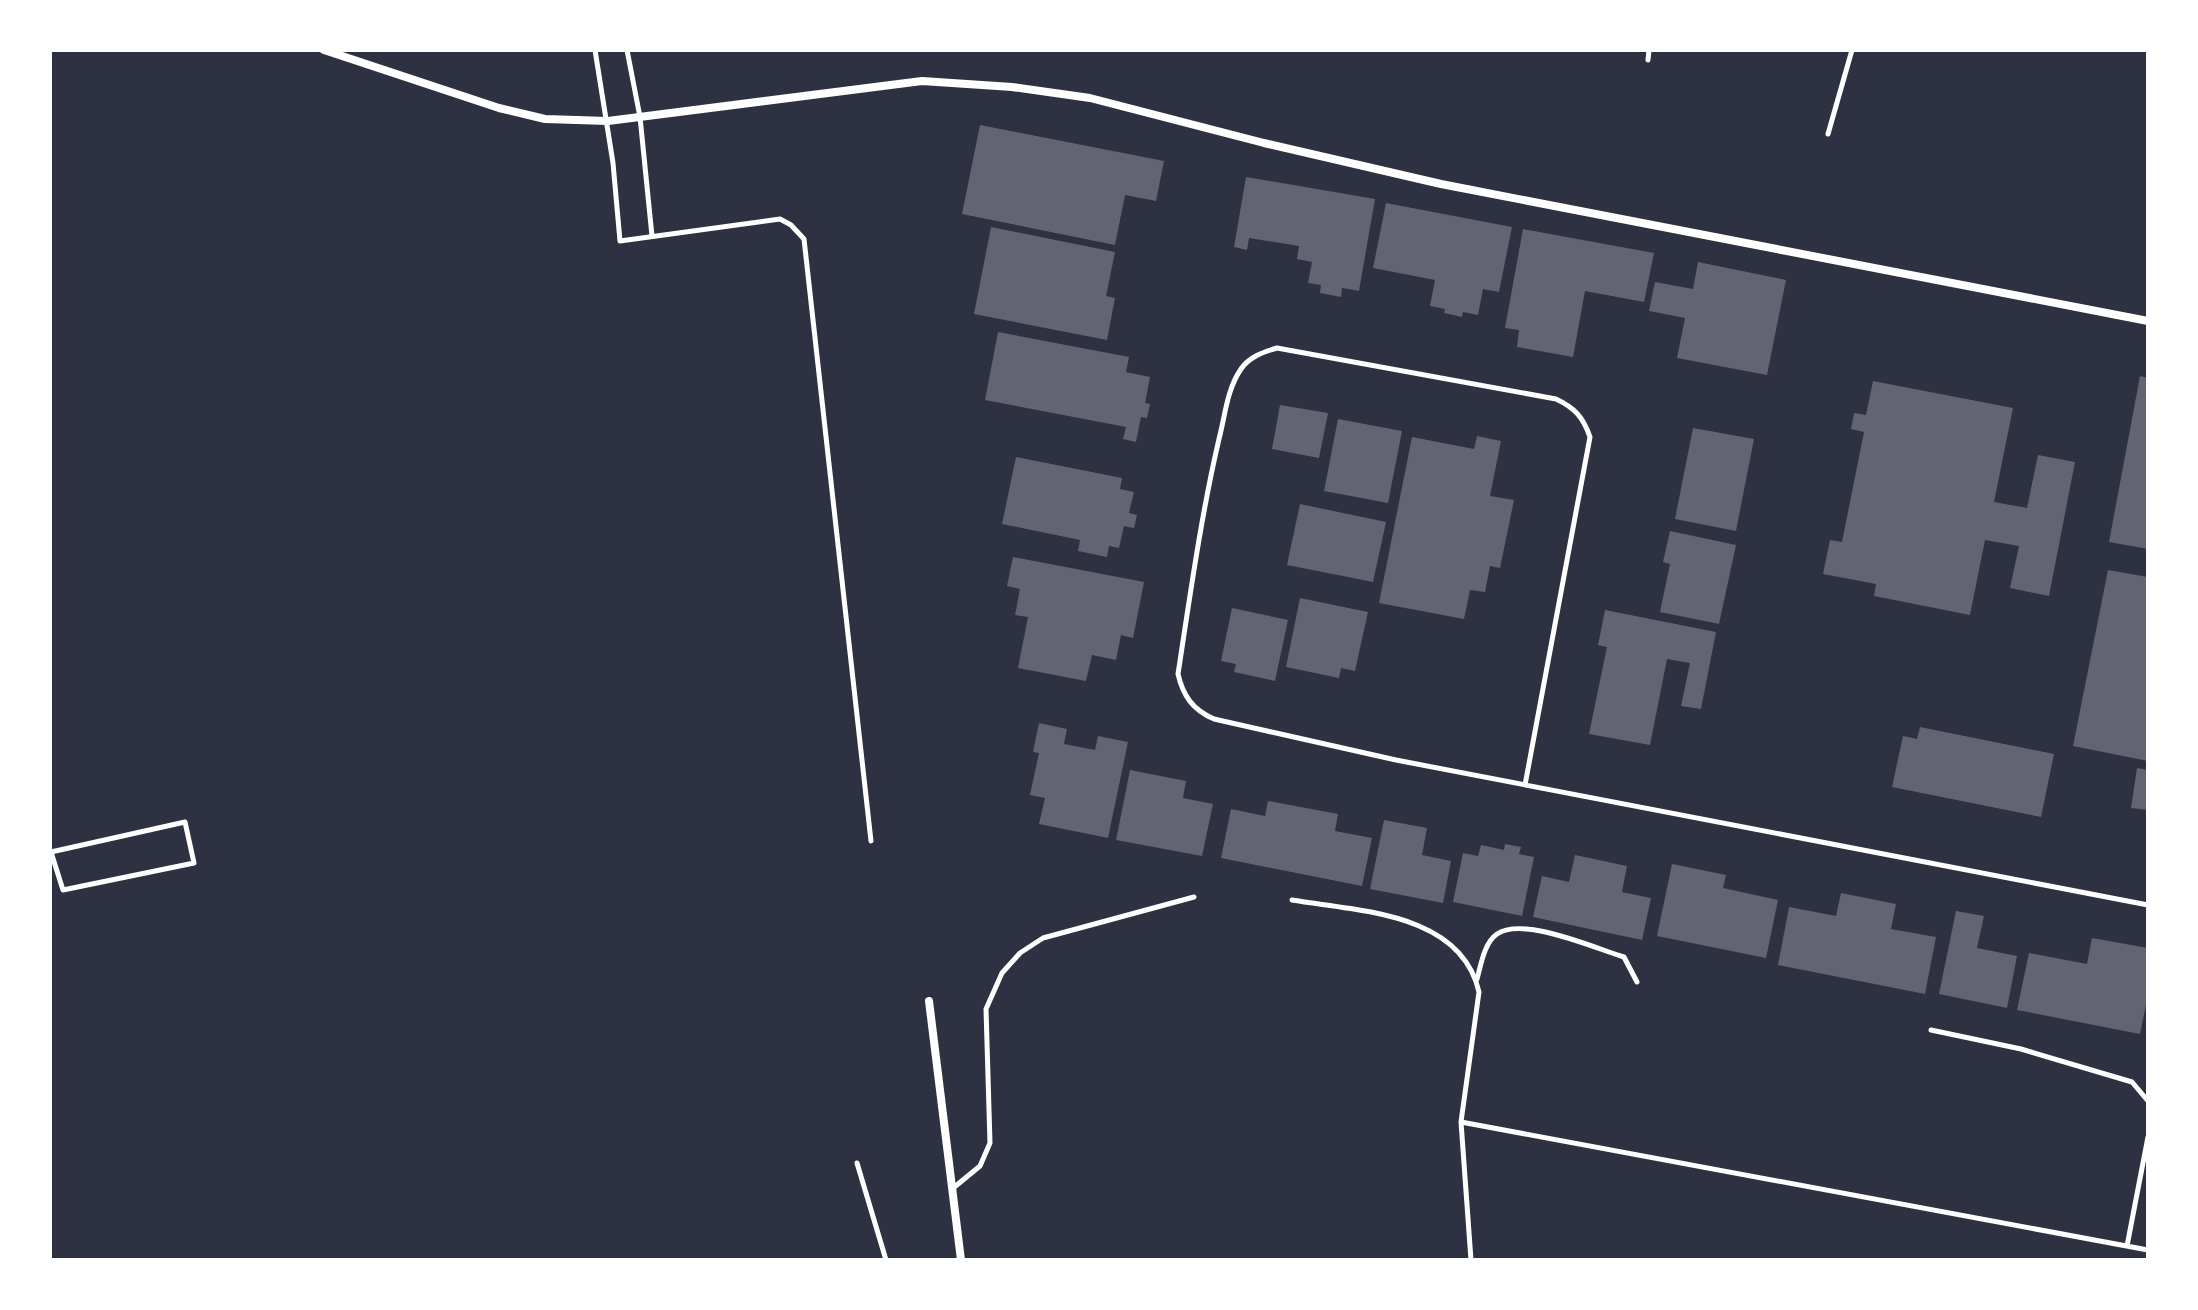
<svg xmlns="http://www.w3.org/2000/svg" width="2198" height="1310" viewBox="0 0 2198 1310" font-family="'Archivo Narrow',sans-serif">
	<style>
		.building { fill: #626471 }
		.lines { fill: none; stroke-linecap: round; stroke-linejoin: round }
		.service { stroke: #fff; stroke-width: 5 }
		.minor { stroke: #fff; stroke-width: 8 }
	</style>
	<rect width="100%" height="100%" fill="#2d3142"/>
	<path class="building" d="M980,125L1164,161L1156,201L1125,195L1115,245L962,214Z
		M1246,177L1375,199L1359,291L1342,288L1341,297L1320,293L1321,285L1308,283L1312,262L1297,259L1299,246L1249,238L1247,250L1234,247Z
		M1386,203L1512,227L1499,292L1483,289L1478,315L1463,312L1462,317L1444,313L1445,309L1430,306L1435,280L1373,268Z
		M991,227L1115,252L1106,296L1115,298L1107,340L974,314Z
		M1523,229L1654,253L1644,302L1585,291L1573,357L1517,347L1519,330L1505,328Z
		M1698,262L1786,280L1767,375L1677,358L1685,318L1649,311L1655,282L1693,289Z
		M998,332L1129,357L1126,372L1150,377L1145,403L1150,404L1147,418L1141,417L1136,442L1123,439L1126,427L985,400Z
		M2140,376L2148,378V549L2109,542Z
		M1873,381L2013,408L1994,502L2027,508L2038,455L2075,462L2049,596L2010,588L2019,546L1985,540L1970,615L1874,596L1876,584L1823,574L1830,540L1842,542L1864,432L1851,429L1854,413L1866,415Z
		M1280,405L1328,413L1319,458L1272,449Z
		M1338,419L1402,431L1388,503L1324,491Z
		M1693,428L1754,439L1736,531L1675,519Z
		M1477,436L1501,441L1490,496L1514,500L1500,568L1490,566L1485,592L1470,590L1464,619L1379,603L1412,437L1474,449Z
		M1016,457L1122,478L1120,489L1134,492L1129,513L1137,515L1134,528L1124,526L1119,548L1109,546L1107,557L1078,551L1080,540L1002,524Z
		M1300,504L1386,522L1373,582L1287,565Z
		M1670,531L1736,545L1719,624L1660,612L1670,564L1663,562Z
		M1013,557L1144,582L1133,638L1121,635L1116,660L1092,655L1086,681L1018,668L1028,617L1015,615L1020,589L1007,586Z
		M2108,570L2148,577V761L2073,746Z
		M1300,598L1368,612L1355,671L1341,668L1339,678L1286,667Z
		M1232,608L1288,620L1275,681L1234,672L1236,664L1221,661Z
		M1605,610L1716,632L1701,709L1681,706L1690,663L1667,659L1650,745L1589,734L1607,647L1598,645Z
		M1039,723L1067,729L1064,744L1095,750L1098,736L1128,742L1108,838L1039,824L1045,798L1030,795L1039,753L1033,752Z
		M1920,727L2054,754L2041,817L1892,787L1903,736L1917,739Z
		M2137,768L2148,770V810L2131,808Z
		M1130,770L1186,781L1183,798L1213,804L1202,856L1116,840Z
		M1268,801L1338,814L1335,831L1372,838L1362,886L1221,858L1231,809L1265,816Z
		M1384,820L1427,828L1422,855L1451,861L1443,903L1370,889Z
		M1505,844L1521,847L1519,854L1534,857L1522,916L1453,902L1463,853L1478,856L1481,845L1504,850Z
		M1575,855L1627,866L1622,892L1651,898L1642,940L1533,917L1542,876L1569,882Z
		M1672,864L1726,875L1723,888L1778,900L1766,958L1657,936Z
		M1841,893L1896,904L1891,929L1936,937L1925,994L1778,965L1789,907L1836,916Z
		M1956,911L1984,916L1977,948L2017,956L2007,1008L1939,994Z
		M2092,938L2148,948V995L2140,1034L2017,1010L2029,953L2087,964Z"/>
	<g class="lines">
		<path class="service" d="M595,50L613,163L620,241L780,219L791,225L804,239L871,841
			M627,50L640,117L652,236
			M1648,60L1649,50
			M1828,134L1852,50
			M1525,785L1590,437C1583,417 1575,408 1556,399L1277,348C1263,352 1249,357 1241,369C1227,389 1225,416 1219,439C1201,516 1190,596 1178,674C1183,696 1193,710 1214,719L1396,760L2148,905
			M50,850L51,852L63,890L194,863L185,822L51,852
			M1292,900C1357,911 1461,912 1479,992L1461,1122L1471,1260
			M1477,979C1481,965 1484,943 1497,934C1523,916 1594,948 1624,957L1637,982
			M1931,1030L2021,1049L2132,1082L2148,1101
			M1461,1122L2148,1250
			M857,1163L886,1260
			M952,1189L980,1166L990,1143L986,1009L1002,973L1020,953L1043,938L1194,897
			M2127,1246L2148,1137"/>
		<path class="minor" d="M324,50L499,108L545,119L608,121L922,81L1012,87L1090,98L1264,143L1441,184L2148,321
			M929,1001L961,1260"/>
	</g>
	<rect width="2198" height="1310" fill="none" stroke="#ffffff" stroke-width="104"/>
</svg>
